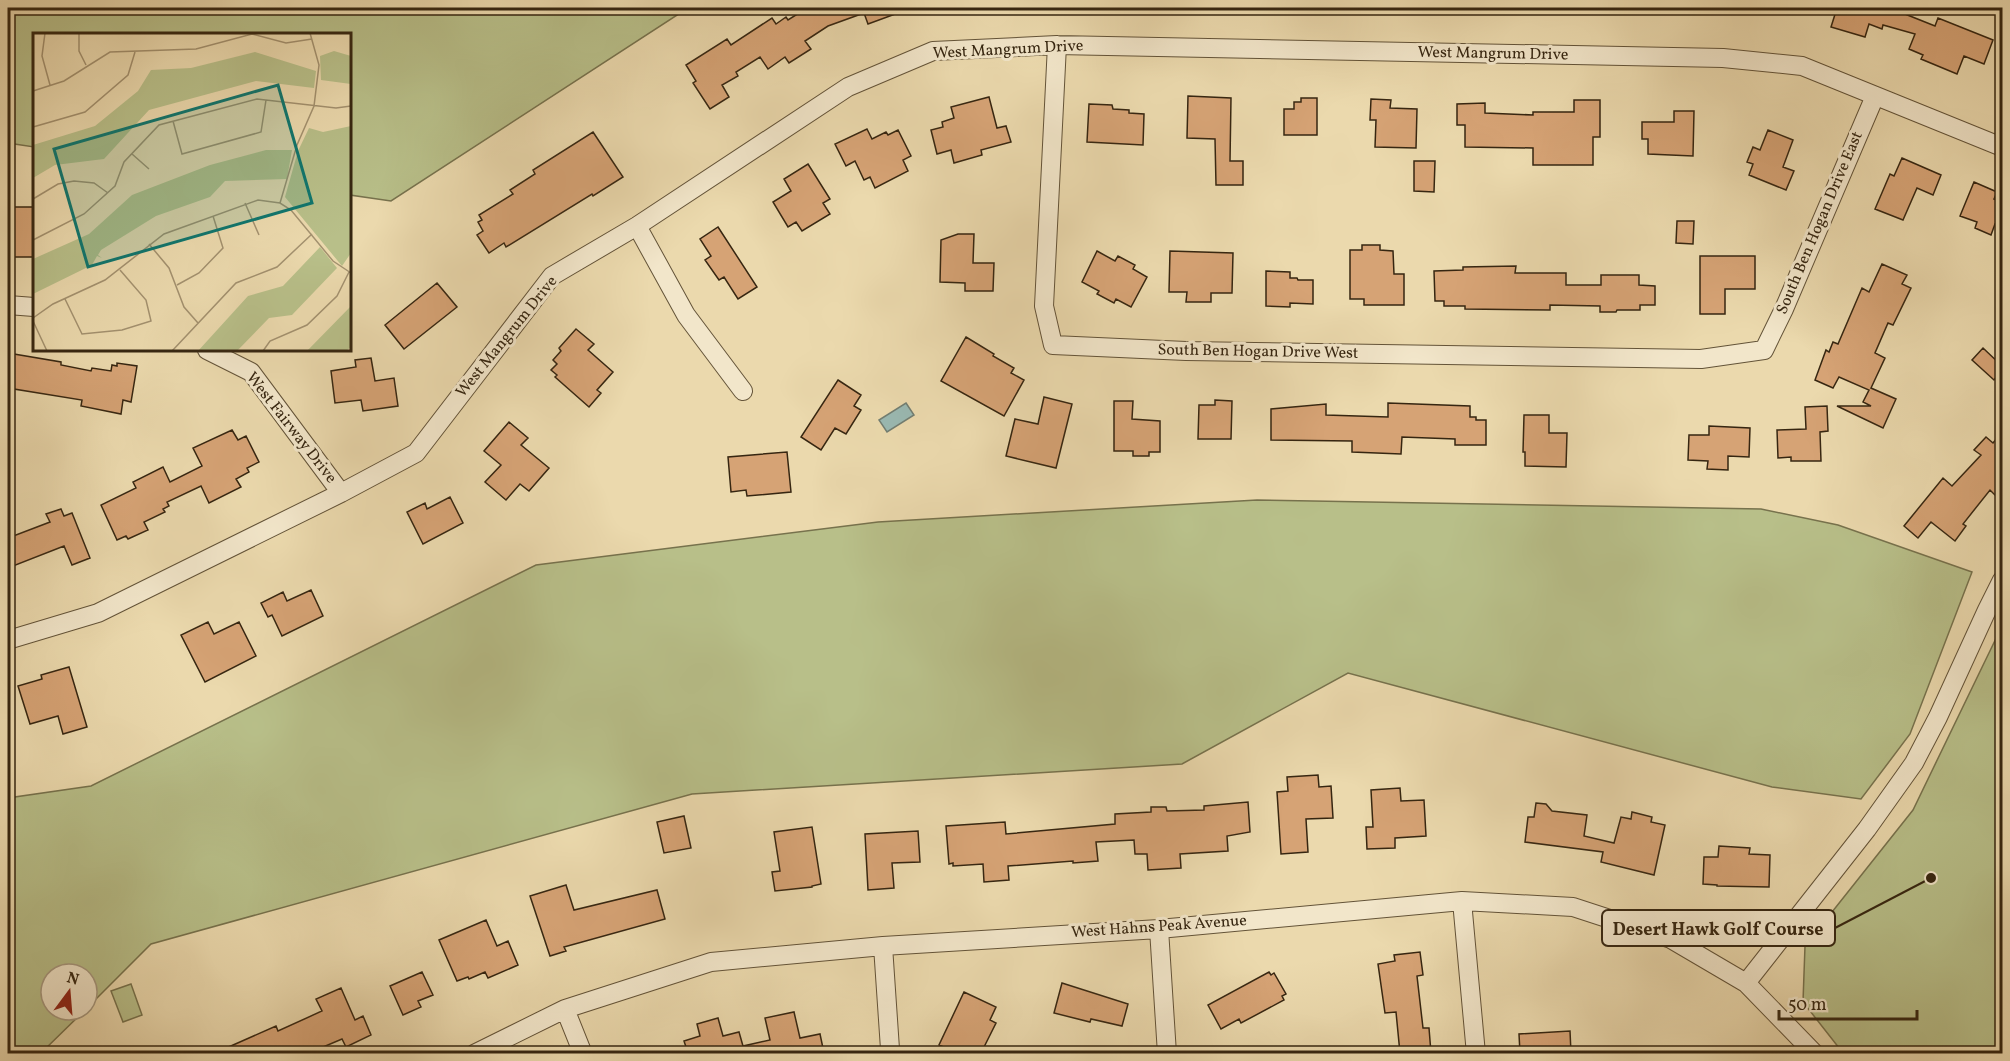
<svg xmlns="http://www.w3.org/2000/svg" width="2010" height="1061" viewBox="0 0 2010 1061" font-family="Vollkorn,serif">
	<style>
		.green { fill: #b8bf89; stroke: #77724d; stroke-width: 1.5 }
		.water { fill: #9ab9b2; stroke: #727e72; stroke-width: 1.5 }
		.building { fill: #d6a375; stroke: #362611; stroke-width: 1.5 }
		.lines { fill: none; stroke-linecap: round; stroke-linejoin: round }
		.street-casing { stroke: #635338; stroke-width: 20 }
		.street { stroke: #f2e6ca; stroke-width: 18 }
		.labels { text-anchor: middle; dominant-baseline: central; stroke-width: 6; stroke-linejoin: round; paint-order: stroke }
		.street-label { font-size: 16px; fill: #362611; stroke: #f2e6ca }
		.inset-road { fill: none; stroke: #a3916f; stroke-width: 1.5 }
		.view { fill: #0f766e; fill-opacity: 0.15; stroke: #0f766e; stroke-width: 3 }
		.inset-edge { fill: none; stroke: #362611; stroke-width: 3 }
		.leader { fill: none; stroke: #362611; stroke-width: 2 }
		.callout-dot { fill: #362611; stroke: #f2e6ca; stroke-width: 2 }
		.callout { fill: #f2e6ca; stroke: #362611; stroke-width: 2 }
		.callout-label { font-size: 18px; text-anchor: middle; font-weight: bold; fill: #362611 }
	</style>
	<rect width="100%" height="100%" fill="#ebd9ad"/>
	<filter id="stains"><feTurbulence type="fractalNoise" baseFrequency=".00333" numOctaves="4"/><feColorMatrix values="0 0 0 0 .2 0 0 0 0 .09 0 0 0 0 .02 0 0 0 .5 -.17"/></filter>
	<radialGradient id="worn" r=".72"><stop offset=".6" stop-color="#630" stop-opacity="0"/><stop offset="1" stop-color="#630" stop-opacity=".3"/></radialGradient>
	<path class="green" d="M8,8H688L391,201L350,195V34H34V147L8,143Z
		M1257,500L1761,509L1838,525L1972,572L1910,734L1861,799L1772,787L1348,673L1182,764L692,794L151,944L87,1008V974H51V1010H85L41,1053H8V798L91,786L536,565L878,522Z
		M2002,626V1053H1843L1803,1002L1805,946L1913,810Z
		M131,984L142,1015L123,1022L111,991Z"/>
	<path class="water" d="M906,403L914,415L887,432L879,420Z"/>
	<path class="building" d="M807,8H909V9L868,24L864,13L828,26L805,41L811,49L789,63L785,57L768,69L760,57L736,72L738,76L722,85L729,97L710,109L693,83L696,81L686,65L727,39L731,45L772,18L776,24L786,17L788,20Z
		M1837,8H1902L1900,12L1935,26L1938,18L1993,40L1984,64L1964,56L1957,74L1921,59L1923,55L1909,49L1915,34L1883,25L1882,29L1869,24L1865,37L1831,27Z
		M1188,96L1231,98L1230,161H1243V185H1216L1215,139L1187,138Z
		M989,97L997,128L1006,126L1011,142L981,150L982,155L954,163L951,150L937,154L931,130L943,127L942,122L954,118L951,107Z
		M1301,98H1317V135H1284V109H1294V102H1301Z
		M1371,99L1391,100L1390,108L1417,109L1416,148L1375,147L1376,120H1370Z
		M1574,100H1600V137H1593V165H1533V148L1465,147V125H1457V104L1485,103V113L1533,115V112H1574Z
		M1089,104L1112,105L1113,109L1129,110V113L1144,114L1143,145L1087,142Z
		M1674,111H1694L1693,156L1648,154V139H1642V122H1674Z
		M867,129L872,139L886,132L888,135L898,130L911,156L903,160L908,171L875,188L870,177L864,180L855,161L846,166L835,144Z
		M1768,130L1793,140L1783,167L1794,171L1786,190L1749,175L1753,164L1747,162L1753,147L1760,150Z
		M593,132L623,177L593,196L592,194L506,247L504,243L489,253L477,235L483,231L478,222L482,220L479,215L513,194L510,190L535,174L533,170Z
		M1902,158L1941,175L1933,195L1917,188L1903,220L1875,209L1890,174L1894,176Z
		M1414,161H1435L1434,192L1414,191Z
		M808,164L830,199L823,203L830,214L802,231L796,222L788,227L773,202L791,191L784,179Z
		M1974,182L1997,192L1994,199L2002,202V227L1995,224L1991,235L1975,228L1977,222L1960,216Z
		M8,207H34V257H8Z
		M1677,221H1694L1693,244L1676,243Z
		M718,227L757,287L738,299L724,277L719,280L705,260L711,256L700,239Z
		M958,234H974L973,263H994L993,291H965V283L940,282L941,240Z
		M1362,245H1380V250L1393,251L1394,274H1404V305H1364V299H1350V250H1362Z
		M1097,251L1115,261L1118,256L1135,265L1133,269L1147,277L1131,307L1116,299L1114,303L1097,294L1099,291L1082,282Z
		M1170,251L1233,253L1232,293H1211V302H1186L1187,292H1169Z
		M1700,256H1755V289H1725V314H1700Z
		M1882,264L1907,275L1902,284L1911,288L1893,325L1888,323L1875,353L1885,358L1871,388L1896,399L1883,428L1837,406H1871L1863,402L1869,390L1839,377L1833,388L1815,380L1826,350L1829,352L1833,342L1838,344L1862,288L1869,292Z
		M1516,266L1515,273H1566V285H1601V275H1639V285L1655,286V305H1640V310H1617L1616,312H1600V306L1550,305V310L1465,309V306H1444V301H1435L1434,271L1463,270V267Z
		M1266,271L1290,272V278H1297L1298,280H1313V304L1290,303V307L1266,306Z
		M437,283L457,307L404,349L385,325Z
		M576,329L594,344L588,350L613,372L597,390L601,393L589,407L555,377L557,375L551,370L557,364L553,360L561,351L559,348Z
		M966,337L994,354L993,356L1014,368L1011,373L1024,380L1004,416L941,381Z
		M1983,348L2002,366V370L1994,380L1972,360Z
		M8,353L61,362V365L91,371L92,368L111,371L112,365L117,366V363L137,366L131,402L123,400L121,414L81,406L82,400L8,388Z
		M371,358L375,381L394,378L398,406L363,411L361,400L335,403L331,371L356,367L355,360Z
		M838,380L861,395L854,406L861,410L846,434L835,428L821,450L801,437Z
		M1044,397L1072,404L1056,468L1006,456L1015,419L1038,424Z
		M1215,400L1232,401L1231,439H1198L1199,405H1215Z
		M1114,401H1133L1132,419L1160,421V452H1149V456H1133V451H1114Z
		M1388,403L1470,406V417H1476V420H1486V445H1455V439L1402,437L1401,454L1352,452V441L1271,440V409L1326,404V415L1388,417Z
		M1827,406L1828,431L1820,432L1821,461H1791V457L1778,458L1777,430L1806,429L1805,407Z
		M1524,415H1549V433H1567L1566,467L1525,466V452H1523Z
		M509,422L528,438L521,445L549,468L529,491L520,484L506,500L485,482L501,465L484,451Z
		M1709,426L1750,428L1749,457L1728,456V470L1707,469L1708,461L1688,460L1689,435H1709Z
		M232,430L238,440L246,436L259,462L247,468L249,472L236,479L241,487L209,503L201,486L167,502L169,506L163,509L165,512L144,522L148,530L128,539L126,536L117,540L101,505L136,488L133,482L163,467L170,482L202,466L193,448Z
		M2002,432V502L1990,490L1963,524L1966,526L1955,541L1931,522L1918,538L1904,526L1943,478L1952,486L1981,455L1974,450L1986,437L1993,443Z
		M787,452L791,492L747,496L746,490L731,492L728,457Z
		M450,497L463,523L423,544L407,512L425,503L427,509Z
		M61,509L64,516L72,513L90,558L72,565L64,546L8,568V538L50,522L46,514Z
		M311,590L323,616L282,636L272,615L268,617L261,603L283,592L287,601Z
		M208,622L214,634L239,622L256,656L205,682L181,635Z
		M69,667L87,727L63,734L58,716L30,724L18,686L42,679L41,675Z
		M1318,775L1319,787L1331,786L1333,818L1306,819L1308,852L1281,854L1277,792L1288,791L1287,777Z
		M1400,788L1401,801L1424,800L1426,836L1395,838V848L1367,849L1366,827H1373L1371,790Z
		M1248,802L1250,832L1227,836L1228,851L1180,854L1181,868L1148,870L1147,854H1135L1134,840L1096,842L1098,861L1073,863V861L1008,866L1009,880L984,882L983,864L953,866V863L949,864L946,826L1005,822L1006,834L1115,824V814L1151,812V807H1166L1167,811L1204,810V806Z
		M1536,803L1546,804L1552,811L1587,815L1584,836L1614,843L1621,817L1631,819L1632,812L1652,817L1651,822L1665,825L1654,875L1601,862L1603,852L1525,842L1528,817H1534Z
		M684,816L691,848L664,853L657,822Z
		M812,827L821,884L812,886V887L775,891L772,872L780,871L774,832Z
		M918,831L920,862L892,863L894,888L868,890L865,834Z
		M1719,846L1750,848L1749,854L1770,855L1769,887L1717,886V885L1703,884L1704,857H1718Z
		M566,885L574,910L657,890L665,919L564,947L566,951L550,956L530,896Z
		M486,920L497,946L508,941L518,965L488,978L485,972L469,979L468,977L457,981L439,940Z
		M1420,952L1423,975L1417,976L1423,1028H1429L1431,1053H1400L1396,1012L1385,1013L1378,964L1395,961L1394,955Z
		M422,972L433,995L418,1001L421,1007L403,1015L390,986Z
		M1269,972L1271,975L1274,973L1286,994L1282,996L1284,1000L1241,1023L1239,1019L1221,1029L1208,1005Z
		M1062,983L1128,1004L1122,1026L1091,1019L1090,1022L1054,1013Z
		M341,988L355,1020L363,1016L371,1035L346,1047L342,1039L309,1053H215L276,1026L278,1031L322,1011L316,999Z
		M964,992L996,1007L990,1020L996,1023L981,1053H957L939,1045Z
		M794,1012L800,1038L820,1034L824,1053H738L737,1047L727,1050L728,1053H688L684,1041L700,1036L697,1024L718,1018L723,1036L739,1032L743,1046L770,1040L765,1018Z
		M1570,1031L1571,1053H1520L1519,1034Z"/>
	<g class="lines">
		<defs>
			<path id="street" d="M1057,45L1044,306L1053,345L1186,351L1701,359L1764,350L1784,309L1875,96
				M637,226L686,315L743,391
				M8,305L34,307
				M207,350L251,372L341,493
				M8,640L98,613L341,493L416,453L552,276L637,226L848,87L933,51L1057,45L1723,58L1802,66L2002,147
				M1462,901L1476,1054
				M1159,929L1167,1054
				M883,946L890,1049
				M1746,983L1867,829L1914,763L1938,717L1987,610L2002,580
				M565,1009L583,1054
				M474,1054L565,1009L711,962L883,946L1159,929L1462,901L1573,907L1671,939L1746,983L1815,1054"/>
		</defs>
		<use href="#street" class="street-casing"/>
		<use href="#street" class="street"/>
	</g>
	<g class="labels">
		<g class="street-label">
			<text transform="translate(1008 50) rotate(-3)">West Mangrum Drive</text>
			<text transform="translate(1493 54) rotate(1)">West Mangrum Drive</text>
			<text transform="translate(1820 223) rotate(-67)">South Ben Hogan Drive East</text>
			<text transform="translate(507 337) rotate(-51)">West Mangrum Drive</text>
			<text transform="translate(1258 352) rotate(1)">South Ben Hogan Drive West</text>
			<text transform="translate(291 428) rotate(52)">West Fairway Drive</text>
			<text transform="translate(1159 927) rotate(-4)">West Hahns Peak Avenue</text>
		</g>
	</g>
	<g transform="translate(33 33)">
		<rect width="318" height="318" fill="#ebd9ad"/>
		<path d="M301,18L318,23V51L288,47L287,23ZM222,19L283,38L281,55L223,48L116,77L71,126L22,132L0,145V112L62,93L105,58L118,37L158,35ZM318,93V220L309,233L252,164L265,118L276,95L290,99ZM233,117H259L254,146L192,148L177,164L123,183L68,217L65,222L69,225L64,223L59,232L0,261V226L56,201L99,162L177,132ZM287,214L304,235L259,282L236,285L204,318H165L215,263L250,253ZM318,273V314L313,318H274Z" fill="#b8bf89"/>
		<path class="inset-road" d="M12,0L9,23L17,52M46,0V18L53,32M0,58L31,48L77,19L163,16L219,1L253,10L279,6M140,88L149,121L228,99L233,67M0,94L52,79L95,42L102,19M99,121L116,136M0,166L25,151L41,148L61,150L75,160M212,170L226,202M247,170L264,112L281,73L286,32L277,0M0,207L51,181L82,153L91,129L126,92L224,66L303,75L318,73M116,211L136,235L151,274L165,290M144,252L166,240L190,215L180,183M32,266L49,301L89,297L118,288L113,267L87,237M0,285L20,271L72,247L131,201L225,167L247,170L258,177L300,228L318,240M0,288L14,318M139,318L203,250L244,234L279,201M230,318L237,308L274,292L304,263L316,239"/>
		<path class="view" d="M245,52L279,170L55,234L21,116Z"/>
		<rect width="318" height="318" class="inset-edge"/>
	</g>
	<path class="leader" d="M1931 878L1835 928"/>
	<circle class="callout-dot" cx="1931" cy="878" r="6"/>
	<rect class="callout" x="1602" y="910" width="233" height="36" rx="6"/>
	<g class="callout-label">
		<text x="1718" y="935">Desert Hawk Golf Course</text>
	</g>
	<rect width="2010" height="1061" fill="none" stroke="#ebd9ad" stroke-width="30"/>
	<rect x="9" y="9" width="1992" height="1043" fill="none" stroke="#362611" stroke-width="3"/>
	<rect x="15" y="15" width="1980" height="1031" fill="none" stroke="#362611" stroke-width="1.5"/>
	<g transform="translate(69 992) rotate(16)"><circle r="28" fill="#f2e6ca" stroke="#a79980" stroke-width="1.5"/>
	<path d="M0-4.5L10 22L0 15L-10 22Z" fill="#8f2418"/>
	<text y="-9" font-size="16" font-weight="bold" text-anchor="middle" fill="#362611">N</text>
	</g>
	<path d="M1779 1010v9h138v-9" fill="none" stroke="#362611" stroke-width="3"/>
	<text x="1788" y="1010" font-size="18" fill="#362611" stroke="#f2e6ca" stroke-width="4.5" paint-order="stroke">50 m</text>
	<rect width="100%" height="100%" filter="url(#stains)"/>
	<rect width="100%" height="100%" fill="url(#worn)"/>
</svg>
